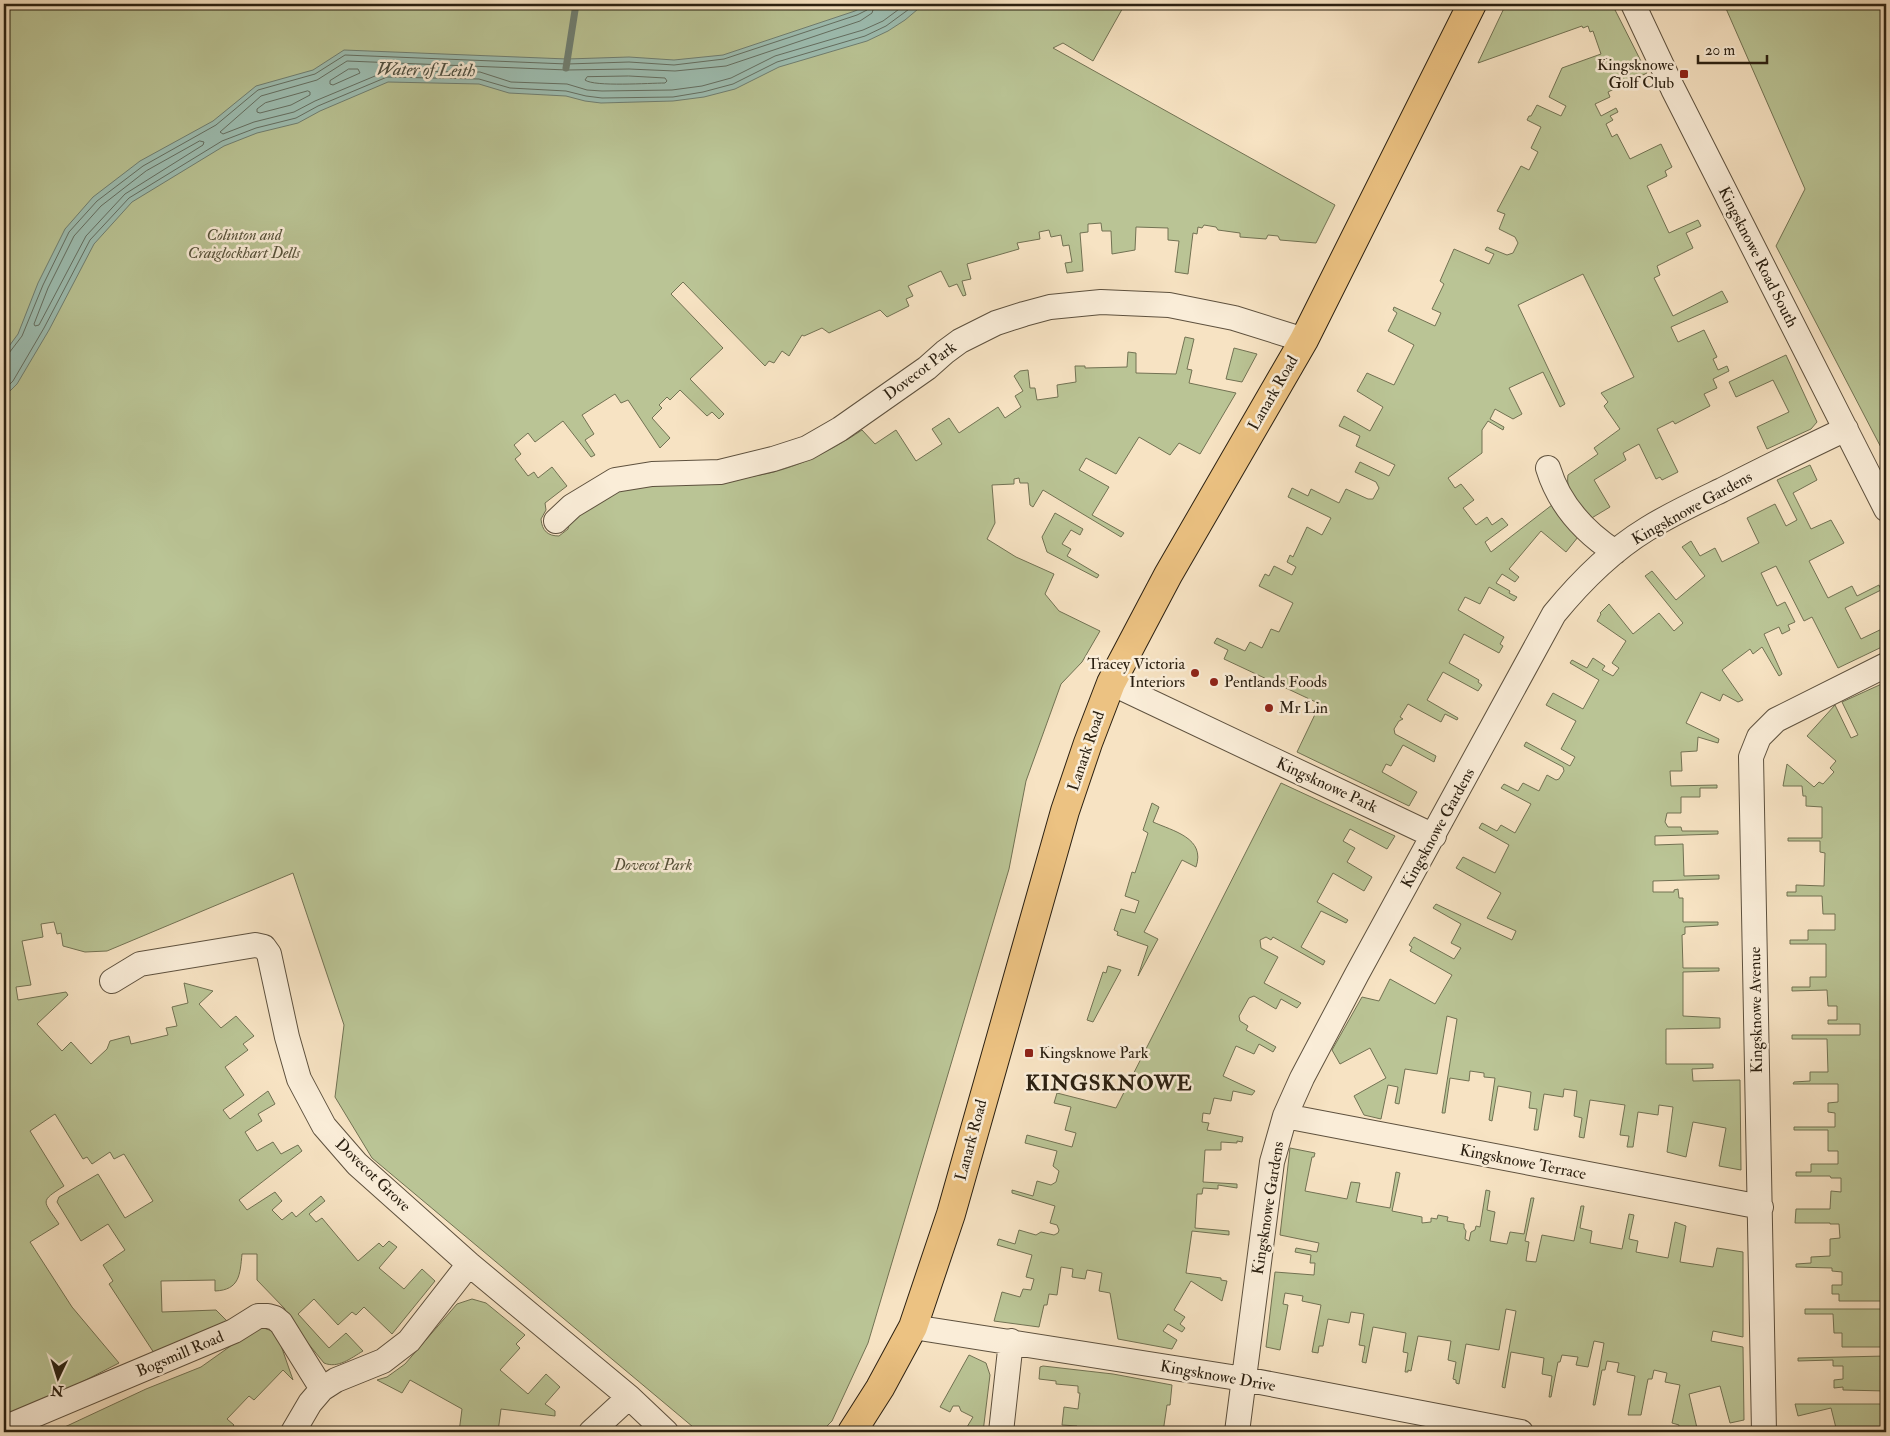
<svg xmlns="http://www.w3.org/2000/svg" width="1890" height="1436" viewBox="0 0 1890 1436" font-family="'IM FELL Double Pica',serif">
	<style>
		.green { fill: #bac495; stroke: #727253 }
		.water { fill: #9dbeb2; stroke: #6f7f72 }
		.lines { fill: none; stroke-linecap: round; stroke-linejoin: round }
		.shore { stroke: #646f62; stroke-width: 1 }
		.stream { stroke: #6f7f72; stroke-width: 7 }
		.street-casing { stroke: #5e513e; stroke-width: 26 }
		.primary-casing { stroke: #2b2011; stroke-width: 30 }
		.street { stroke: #faedd8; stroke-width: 24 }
		.primary { stroke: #ecc282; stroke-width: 28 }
		.poi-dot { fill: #8f2418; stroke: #faedd8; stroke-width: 2 }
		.labels { text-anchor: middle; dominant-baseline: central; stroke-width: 5; stroke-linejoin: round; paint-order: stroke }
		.poi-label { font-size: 16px; fill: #2b2011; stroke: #faedd8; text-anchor: start }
		.park-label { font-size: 16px; font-style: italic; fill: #565139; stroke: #faedd8 }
		.street-label { font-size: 16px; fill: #2b2011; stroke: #faedd8 }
		.water-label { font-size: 18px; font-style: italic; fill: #4d4f41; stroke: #faedd8 }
		.district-label { font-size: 21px; font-weight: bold; letter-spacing: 1px; fill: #2b2011; stroke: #faedd8 }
	</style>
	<rect width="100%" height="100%" fill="#f7e3c3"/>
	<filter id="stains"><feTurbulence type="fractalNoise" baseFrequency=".004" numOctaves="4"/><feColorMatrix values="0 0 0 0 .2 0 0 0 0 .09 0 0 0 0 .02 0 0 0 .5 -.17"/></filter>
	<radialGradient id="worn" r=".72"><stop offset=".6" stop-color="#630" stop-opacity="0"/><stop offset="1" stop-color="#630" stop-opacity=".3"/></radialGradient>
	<path class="green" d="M4,4H1125L1093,61L1063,43L1053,48L1335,205L1316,243L1280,240L1278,236L1268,235L1266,239L1240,237V233L1218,230L1216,227L1204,225L1202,228L1198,227L1197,234L1193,233L1188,274L1175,272L1179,241L1168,240V228L1136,227L1135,250L1112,254L1111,231H1102L1101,223L1088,224V232L1080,233L1083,271L1067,273L1065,263L1072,262L1069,245L1063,246L1061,235L1051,237L1049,230L1039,232L1040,239L1017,243L1019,249L967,264L971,279L962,281L966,295L963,296L957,284L949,287L941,271L908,286L913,296L906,299L909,306L887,317L880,310L829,333L822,328L804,336L802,335L789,356L782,351L774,363L769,361L765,366L683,282L671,294L723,348L690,379L724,414L719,419L712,412L707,416L680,390L670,400L667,397L659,405L662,408L652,418L670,438L660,448L628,400L621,403L615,394L582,415L594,434L585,440L595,455L591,457L563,421L535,442L528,433L514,445L521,454L515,459L528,476L534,472L538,478L552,467L567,486L545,503L546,510L541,519C542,531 548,536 559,536L568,529L570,518C584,510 606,495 620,490C657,479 707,481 746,477C787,473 828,453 862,430L875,444L896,430L916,461L942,444L932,429L949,418L959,433L998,407L1005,418L1021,407L1015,396L1023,391L1014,376L1020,371L1028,370L1030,388H1035L1037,400L1058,397L1057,385L1076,382L1075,366H1085V368L1127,367L1128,352L1136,353V373L1176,374L1185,337L1194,339L1187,369L1192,370L1189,383L1236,393L1200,454L1179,443L1170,455L1139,437L1116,474L1086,458L1079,470L1109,487L1092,515L1124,533L1121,537L1043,490L1033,507L1030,505L1028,483H1020L1019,478L1014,479V484L992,485L995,523L987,539L1016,557L1054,574L1045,594L1059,611L1100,631L1082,662L1061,684L1026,781L1009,869L868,1343L832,1421L821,1432H699L372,1158L335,1097L344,1025L293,873L107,951L85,952L63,946L61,933L57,934L54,922L41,924L43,937L22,941L31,985L16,987L18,1000L66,992L68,995L37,1024L62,1051L71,1042L91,1064L107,1049L110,1041L129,1036L131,1044L168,1035L166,1028L177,1026L172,1007L188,1003L184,983L213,991L199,1004L221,1028L236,1016L254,1036L243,1044L248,1050L225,1067L244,1095L223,1110L230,1119L268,1091L275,1104L258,1114L262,1121L245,1132L257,1151L273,1142L281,1154L298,1145L302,1151L239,1200L247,1210L275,1192L282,1201L272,1210L282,1220L292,1212L296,1217L321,1196L325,1201L309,1214L316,1222L322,1218L358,1261L379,1243L383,1247L389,1241L397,1247L379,1268L404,1289L422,1269L435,1281L392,1334L364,1307L356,1315L352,1312L338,1325L314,1299L298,1314L329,1348L346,1333L363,1351C351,1358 338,1369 324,1363L285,1315V1309L257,1280V1254H242C240,1274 240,1290 215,1291V1280L161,1281L162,1312L216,1310L230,1324L156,1356L109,1284L113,1281L103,1265L125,1250L108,1224L81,1241L57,1202L59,1197L98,1174L125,1218L153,1201L124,1154L114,1159L110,1152L92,1164L87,1157L83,1159L55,1114L30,1131L64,1186C39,1202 43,1200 59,1224L30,1242L72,1307L119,1363L82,1382L55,1398L4,1418Z
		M1506,4H1612L1647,73L1608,92L1610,97L1595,104L1601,116L1616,108L1618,112L1610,116L1613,120L1606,124L1612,137L1617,134L1630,159L1661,144L1672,167L1665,171L1667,176L1647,186L1669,233L1698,220L1701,226L1686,233L1693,248L1657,266L1660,275L1654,278L1673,316L1722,291L1728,302L1671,327L1678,342L1704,330L1717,357L1713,359L1718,370L1727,366L1729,371L1713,379L1717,388L1704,394L1710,406L1675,424L1673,421L1657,429L1678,472L1662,480L1660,477L1656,479L1639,444L1623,453L1626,460L1594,480L1610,507L1590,519C1580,508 1565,491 1568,475L1598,454L1594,448L1620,429L1604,406L1608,402L1601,393L1634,377L1583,274L1518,305L1565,404L1560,407L1543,372L1509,388L1522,414L1513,419L1495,409L1490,419L1504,427L1503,430L1488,421L1482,430V453L1448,478L1455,488L1461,484L1474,500L1463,508L1476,525L1487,517L1492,525L1502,518L1508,525L1485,542L1491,552L1552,505L1563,522L1578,537L1566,552L1541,531L1509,569L1519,577L1515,582L1502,574L1496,583L1510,591L1509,593L1517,597L1514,601L1489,587L1480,604L1465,597L1458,610L1504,637L1500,644L1503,646L1499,653L1464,634L1449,663L1479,680L1478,682L1482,685L1478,691L1443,672L1427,700L1458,718L1457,720L1445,714L1441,722L1408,704L1400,717L1403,719L1399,721L1394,729L1395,734L1436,756L1434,762L1403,745L1391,766L1386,764L1382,772L1417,792L1409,806L1297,752L1320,704L1224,659L1228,650L1214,643L1217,638L1245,651L1250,642L1262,648L1271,629L1279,632L1293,603L1259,586L1265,574L1269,576L1274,566L1292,575L1296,567L1287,562L1290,555L1293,557L1307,527L1322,535L1331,518L1288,497L1292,488L1308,496L1311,489L1339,503L1346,489L1368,499H1373L1379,488L1376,482L1355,472L1360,462L1389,476L1395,465L1356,446L1360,436L1339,426L1344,416L1370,431L1383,407L1357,391L1367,373L1394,385L1414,345L1388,331L1397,313L1393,310L1394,307L1435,326L1441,313L1432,309L1444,284L1440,281L1454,249L1489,264L1494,254L1485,250L1487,247L1507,255L1513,253L1518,243L1515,237L1499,229L1505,214L1497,211L1521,166L1529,170L1538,152L1531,148L1541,127L1527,120L1529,116H1531L1537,105L1561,116L1566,106L1549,97L1562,68L1601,54L1593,31L1590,32L1588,26L1583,28L1582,26L1478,63Z
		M1724,4H1886V457L1776,246L1805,189Z
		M1234,348L1257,354L1242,382L1226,379Z
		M1786,355L1817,422L1811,429L1767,449L1757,427L1789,412L1773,380L1736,397L1729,382Z
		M1810,465L1817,480L1793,493L1811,529L1831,520L1844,543L1809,561L1828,598L1852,586L1857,596L1879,585L1881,590L1845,608L1861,639L1886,627V645L1838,668L1812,617L1804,621L1776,566L1761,573L1777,606L1785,602L1795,622L1788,625L1790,630L1782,634L1779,627L1764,634L1782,674L1779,676L1762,647L1753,654L1750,649L1722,670L1743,700L1738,702L1723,694L1720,701L1701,692L1686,723L1719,739L1718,743L1698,737L1697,751L1681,752L1682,771H1670L1671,786L1717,785V788H1700V797H1681V813H1667L1665,822L1668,827H1681L1682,831H1718V834L1655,836V845L1683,844L1684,876L1719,875V879L1653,881V892H1674V890L1678,889L1679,898H1683V922H1718V925L1685,927V934L1682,935L1683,968H1719V971L1683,972V1016L1720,1018V1028L1666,1029V1064H1713V1068L1692,1069L1693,1081L1740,1080L1741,1170L1719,1166L1726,1128L1693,1122L1686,1157L1667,1152L1673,1107L1659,1105L1658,1115L1638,1112L1633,1147H1627L1629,1136L1620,1135L1625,1105L1590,1100L1584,1138L1579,1137L1582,1118L1574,1116L1577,1091L1564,1089L1563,1097L1544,1094L1538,1130H1534L1537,1109L1529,1108L1531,1092L1498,1086L1492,1121L1489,1120L1495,1078L1484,1077V1073L1470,1071L1469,1081L1450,1078L1445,1113H1442L1457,1019L1447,1016L1437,1074L1405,1069L1399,1104L1395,1103L1398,1087L1388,1085L1381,1119L1364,1115L1354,1096L1386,1078L1370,1048L1340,1064L1332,1050L1362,997L1379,1001L1390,979L1435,1004L1452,975L1410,951L1412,947L1409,945L1414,937L1454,959L1461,948L1451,943L1461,924L1433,908L1436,904L1512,940L1516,931L1487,918L1501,893L1456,868L1463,857L1495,873L1509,845L1479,828L1482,823L1497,831L1501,825L1515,833L1531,804L1501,788L1504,784L1518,791L1523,783L1539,791L1547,775L1556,780L1559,779L1564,771L1563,767L1524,746L1526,742L1570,766L1575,757L1561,749L1576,721L1546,705L1553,693L1583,709L1599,680L1570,663L1572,660L1587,668L1593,658L1605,666L1602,670L1613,676L1619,668L1612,663L1626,641L1597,621L1601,614L1600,613L1609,604L1633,634L1659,613L1674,631L1683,623L1645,576L1652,571L1676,600L1705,576L1682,547L1691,541L1700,556L1715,548L1722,562L1759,543L1747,518L1775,504L1786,526L1797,520L1777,480Z
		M1055,513L1083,529L1080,535L1071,530L1062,544L1071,549L1067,556L1099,575L1097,578L1047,552L1042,537Z
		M1886,682V1347H1842V1333H1834L1833,1314H1805V1309H1883V1301H1839V1294H1832V1285H1842V1272L1832,1271V1268L1796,1267V1264L1811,1263V1257L1830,1256V1239L1840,1238L1839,1224H1830V1223H1795L1796,1209H1830L1831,1191L1841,1192V1178H1831L1830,1176H1796V1172H1811V1164H1838V1151H1828V1130H1794V1127H1835V1113L1828,1112V1103L1838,1102V1084H1793L1794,1082L1810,1081V1072H1828L1827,1039H1792V1035H1860V1024H1828V1020H1837V1006H1828L1827,990L1792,991V987H1810V977H1826V944H1790V940H1808V930H1835V914H1823L1822,896H1787V892H1796V885L1824,886L1825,853L1820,852V841H1788V838H1822V807L1806,806V796H1803L1802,786H1783L1787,764L1814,787L1819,782L1823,784L1834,772L1830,768L1836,761L1807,736L1835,705L1851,738L1858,735L1842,702Z
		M1281,783L1395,836L1387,849L1350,829L1343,841L1355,848L1347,862L1372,877L1364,891L1333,873L1317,902L1348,920L1346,923L1321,911L1301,947L1325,961L1323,965L1273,937L1271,940L1266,937L1260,940L1261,948L1278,957L1264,983L1301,1003L1297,1008L1281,999L1276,1009L1254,996L1249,998L1239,1016L1240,1021L1248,1026L1246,1030L1276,1047L1273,1052L1259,1044L1254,1054L1236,1046L1223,1076L1255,1091L1252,1095L1233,1091L1231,1101L1214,1098L1210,1114L1203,1113L1202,1122L1209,1123L1207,1130L1243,1137L1242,1142L1237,1141V1143L1221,1142V1150H1205L1203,1182L1237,1184V1188L1218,1185V1189L1203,1188L1202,1194H1197L1195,1228L1229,1231V1235L1192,1231L1186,1273L1221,1278V1280L1227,1281L1222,1301L1191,1281L1174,1310L1185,1317L1180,1324L1185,1328L1182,1332L1168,1324L1163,1331L1177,1340L1172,1349L1118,1339L1110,1293L1099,1291L1102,1273L1087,1270L1085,1279L1072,1277L1073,1269L1061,1267L1057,1295L1049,1294L1047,1305H1044L1039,1327L994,1321L1002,1292L1020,1297L1023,1289L1031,1290L1034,1279L1026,1277L1032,1255L997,1245L999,1239L1015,1244L1019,1230L1036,1235L1041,1232L1054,1235L1058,1233L1059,1230L1057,1225L1050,1223L1055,1206L1012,1193V1190L1033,1196L1037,1181L1051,1185L1056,1182L1059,1171L1053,1166L1057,1151L1025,1143L1027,1135L1072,1147L1076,1133L1065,1130L1071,1107L1054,1103L1057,1093L1116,1108Z
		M1152,803L1159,807L1153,822C1173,831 1206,838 1196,867L1182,860L1144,932L1158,939L1138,976L1148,946L1117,935L1118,932L1114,930L1121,909L1135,913L1139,901L1125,896L1132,872L1135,873L1148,833L1143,830Z
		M1108,966L1121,970L1093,1022L1087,1020L1103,972L1106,973Z
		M1290,1148L1315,1153L1314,1157H1312L1305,1191L1347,1199L1351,1182L1360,1183L1356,1202L1390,1208L1396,1172L1400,1173L1392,1211L1422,1217V1223L1431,1222V1218L1437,1219L1438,1215L1448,1217L1447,1221L1464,1224V1228L1466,1231L1465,1239L1469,1241L1471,1232L1475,1230L1476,1226L1480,1227L1486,1190L1490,1191L1487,1210L1495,1212L1490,1241L1507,1244L1510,1232L1524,1234L1531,1198H1534L1525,1241L1529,1242L1526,1261L1536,1262L1542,1235L1574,1241L1581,1206H1584L1580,1228L1592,1231L1590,1243L1622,1249L1629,1214L1634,1215L1629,1239L1638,1241L1636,1252L1668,1258L1675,1222L1686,1226L1680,1262L1713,1267L1717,1248L1743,1252V1337L1713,1331L1711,1341L1743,1347L1744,1420L1730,1423L1720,1386L1689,1394L1697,1428L1678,1432L1679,1425L1672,1423L1680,1385L1665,1382L1667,1373L1654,1370L1652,1379H1648L1641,1415H1628L1635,1376L1617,1372L1619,1363L1607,1361L1605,1370H1602L1595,1405H1593L1604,1343L1594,1341L1588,1367L1576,1365L1578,1357L1562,1355L1560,1362H1558L1551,1397H1549L1552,1376L1542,1374L1544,1358L1511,1352L1505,1388L1502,1387L1516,1311L1506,1309L1499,1350L1466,1344L1459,1384L1456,1383V1380L1453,1379L1456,1362L1448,1360L1451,1341L1418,1336L1411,1371L1408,1370V1372H1405L1408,1353L1403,1352L1406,1333L1373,1327L1366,1363L1362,1362L1365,1346L1359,1345L1364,1314L1351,1312L1349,1323L1328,1319L1323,1346H1319L1318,1353L1312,1352L1321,1305L1302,1301L1303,1296L1285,1293L1283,1304L1288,1305L1280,1350L1266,1347L1275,1272L1314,1275L1315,1263H1310L1311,1255L1295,1252L1296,1248L1317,1252L1319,1243L1280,1235Z
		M472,1299L486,1303L525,1335L516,1344L520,1348L500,1370L528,1394L546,1374L560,1387L545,1404L555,1411V1416L501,1409L498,1432H459L462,1409L410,1380L402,1393L377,1380L387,1377L405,1364L457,1304Z
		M261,1327L272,1331L277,1334L293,1380L283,1370L254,1400L249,1396L227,1419L234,1425L228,1432H54L146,1389L201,1367L256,1328Z
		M969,1355L986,1363L990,1375L983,1432H964L973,1417L961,1411L959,1406H953L950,1412L940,1407Z
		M1886,1356V1391L1843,1390V1387L1834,1388V1380L1843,1379V1366H1833V1360L1798,1361V1358Z
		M1043,1366L1113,1374L1172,1385L1170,1405H1167L1163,1432H1076L1077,1426L1062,1425L1064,1407L1078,1409L1080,1393H1078V1386L1056,1384V1381L1039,1379L1040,1367Z
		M1795,1404H1886V1432H1853L1852,1430L1837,1432L1831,1408L1798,1416Z"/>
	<path class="water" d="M868,4H924L905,20L888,31L867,41L779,67L735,89L704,97L673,101L601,103L585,101L566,96L509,93L479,84L388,82L320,111L298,123L257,133L224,146L132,202L94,244L49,330L17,384L4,397V353L18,334L38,283L65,229L93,197L140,161L213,121L256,86L313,70L344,50L567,59L629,57L674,60L723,55L855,11Z"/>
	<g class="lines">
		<path class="shore" d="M875,4L872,13L860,21L726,66L675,71L629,69L567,70L347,61L317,80L261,96L220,132L223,134L254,122L294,112L315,101L387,71L480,72L511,82L567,84L587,90L602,91L672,90L702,86L731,78L775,56L863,30L883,21L906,4
			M349,69H358L360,73L333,85L330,84V81Z
			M629,76L665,78L667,81L665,83C650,83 594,87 585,80L587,77Z
			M308,91L310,92V95L291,105L260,113L257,112V109L265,103Z
			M200,141L204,142L203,145L125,194L86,236L39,325L35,326L34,324L48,288L74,236L101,206L146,171Z
			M4,355L9,353L22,336L43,285L69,232L97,201L143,166L216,125L258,90L315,74L345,55L567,64L629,62L674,65L724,59L857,15L867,10L869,4
			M4,390L13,381L44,328L90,240L129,198L222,141L256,128L296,118L318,106L387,77L479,79L510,88L566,91L586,96L602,98L673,97L703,92L733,84L777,62L865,36L886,26L916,4"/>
		<path class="stream" d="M566,68L576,4"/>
		<defs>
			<path id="street" d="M1633,4L1673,89L1886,509
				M1548,468C1559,504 1583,531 1615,552
				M556,521L572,506L615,480L652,474L720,472L773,459L807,448L840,429L927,368L945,352L960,341L996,323L1024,314L1050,307L1101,302L1169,305L1234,318L1304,340
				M1111,683L1434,836
				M112,981L140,964L255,945L264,947L269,954L287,1037L299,1079L324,1126L357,1164L469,1264L629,1397L666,1432
				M1285,1116L1761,1207
				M913,1327L1244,1379L1521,1432
				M4,1428L234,1331L258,1316H268L275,1318L281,1323L322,1389
				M293,1432L310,1403L322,1389L336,1380L383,1361L409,1341L469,1264
				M591,1432L629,1397
				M1001,1432L1011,1341
				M1237,1432L1272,1162L1285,1116L1302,1078L1357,974L1554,614C1581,581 1611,551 1647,529C1671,514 1697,502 1722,490C1763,469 1804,449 1846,429
				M1764,1432L1751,757L1759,737L1776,720L1886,665"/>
			<path id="primary" d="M852,1432L880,1388L913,1327L951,1214L1065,811L1088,743L1111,683L1168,575L1304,340L1472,4"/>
		</defs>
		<use href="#street" class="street-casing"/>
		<use href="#primary" class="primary-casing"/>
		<use href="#street" class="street"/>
		<use href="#primary" class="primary"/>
	</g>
	<g class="poi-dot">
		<rect x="1679" y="69" width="10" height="10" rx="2.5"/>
		<circle cx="1195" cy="673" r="5"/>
		<circle cx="1214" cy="682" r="5"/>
		<circle cx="1269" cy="708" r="5"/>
		<rect x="1024" y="1048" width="10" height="10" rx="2.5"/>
	</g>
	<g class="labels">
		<g class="poi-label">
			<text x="1674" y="65" text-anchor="end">Kingsknowe<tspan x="1674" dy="18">Golf Club</tspan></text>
			<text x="1185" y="664" text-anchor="end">Tracey Victoria<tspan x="1185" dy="18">Interiors</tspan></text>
			<text x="1224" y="682">Pentlands Foods</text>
			<text x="1279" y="708">Mr Lin</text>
			<text x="1039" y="1053">Kingsknowe Park</text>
		</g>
		<g class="park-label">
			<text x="244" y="235">Colinton and<tspan x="244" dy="18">Craiglockhart Dells</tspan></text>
			<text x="653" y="865">Dovecot Park</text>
		</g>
		<g class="street-label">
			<text transform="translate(1758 257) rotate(63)">Kingsknowe Road South</text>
			<text transform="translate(920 371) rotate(-37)">Dovecot Park</text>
			<text transform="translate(1273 393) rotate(-60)">Lanark Road</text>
			<text transform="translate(1692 508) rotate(-29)">Kingsknowe Gardens</text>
			<text transform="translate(1086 751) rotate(-71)">Lanark Road</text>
			<text transform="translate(1327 785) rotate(25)">Kingsknowe Park</text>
			<text transform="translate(1438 828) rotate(-61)">Kingsknowe Gardens</text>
			<text transform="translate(1756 1010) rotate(-91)">Kingsknowe Avenue</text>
			<text transform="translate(971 1140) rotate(-75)">Lanark Road</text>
			<text transform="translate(1523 1162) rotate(11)">Kingsknowe Terrace</text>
			<text transform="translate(373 1175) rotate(44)">Dovecot Grove</text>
			<text transform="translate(1268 1208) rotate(-81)">Kingsknowe Gardens</text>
			<text transform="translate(180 1354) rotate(-23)">Bogsmill Road</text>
			<text transform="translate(1218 1376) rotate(10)">Kingsknowe Drive</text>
		</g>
		<g class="water-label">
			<text transform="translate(426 70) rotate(1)">Water of Leith</text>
		</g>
		<g class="district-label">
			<text x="1109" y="1083">KINGSKNOWE</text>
		</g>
	</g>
	<rect width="1890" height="1436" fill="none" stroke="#f7e3c3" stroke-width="20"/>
	<rect x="5" y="5" width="1880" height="1426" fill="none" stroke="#2b2011" stroke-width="2.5"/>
	<rect x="10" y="10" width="1870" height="1416" fill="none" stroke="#2b2011"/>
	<g transform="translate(58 1378) rotate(184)" stroke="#faedd8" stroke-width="4" paint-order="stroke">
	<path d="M0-4L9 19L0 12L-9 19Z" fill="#2b2011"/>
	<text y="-8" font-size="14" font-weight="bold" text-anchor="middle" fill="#2b2011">N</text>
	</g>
	<path d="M1698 55v8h69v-8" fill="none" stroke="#2b2011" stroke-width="2.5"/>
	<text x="1705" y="55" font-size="15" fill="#2b2011" stroke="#faedd8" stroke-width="4" paint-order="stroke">20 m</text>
	<rect width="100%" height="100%" filter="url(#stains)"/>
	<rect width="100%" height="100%" fill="url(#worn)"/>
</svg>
